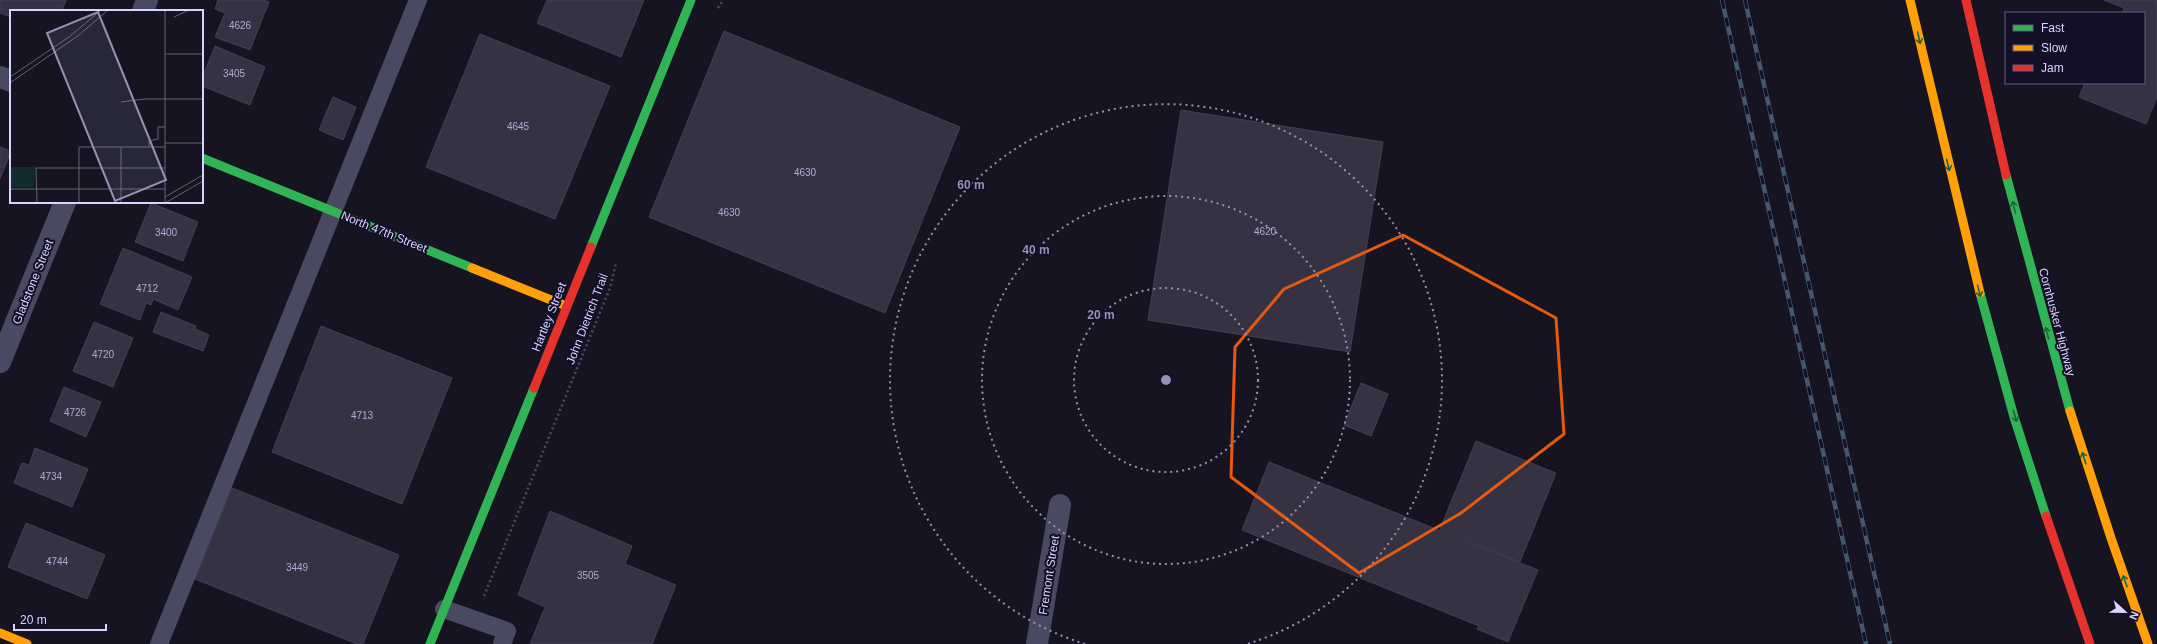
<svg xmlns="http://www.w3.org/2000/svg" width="2157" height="644" viewBox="0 0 2157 644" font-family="Arial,sans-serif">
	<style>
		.building { fill: #343243; stroke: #433f54 }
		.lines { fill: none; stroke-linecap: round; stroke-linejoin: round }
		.path { stroke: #44505f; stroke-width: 2.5; stroke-dasharray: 2 3; stroke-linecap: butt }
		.lane { stroke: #4a4962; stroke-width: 18 }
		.street { stroke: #4a4962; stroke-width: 22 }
		.fast { stroke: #30b455; stroke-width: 9 }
		.slow { stroke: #ff9f0a; stroke-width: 9 }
		.jam { stroke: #e5322d; stroke-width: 9 }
		.rail-casing { stroke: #43596b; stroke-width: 4.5 }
		.rail { stroke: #130f26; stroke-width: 3; stroke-dasharray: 9; stroke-linecap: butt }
		.oneway { stroke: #22623e }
		.marked { fill: none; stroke: #e8590c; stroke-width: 3; stroke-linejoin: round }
		.ring { fill: none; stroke: #9591b1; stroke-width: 2; stroke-dasharray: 2 4 }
		.labels { text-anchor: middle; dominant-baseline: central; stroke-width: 4; stroke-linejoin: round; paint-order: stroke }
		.number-label { font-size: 10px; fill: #b0acd0 }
		.street-label { font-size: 12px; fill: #d9d4ff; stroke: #130f26 }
		.inset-road { fill: none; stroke: #64617a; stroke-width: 1 }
		.view { fill: #9591b1; fill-opacity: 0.15; stroke: #9591b1; stroke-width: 2 }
		.inset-edge { fill: none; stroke: #d9d4ff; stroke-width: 2 }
		.centre { fill: #9591b1; stroke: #130f26; stroke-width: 2 }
		.ring-label { font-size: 12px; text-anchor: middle; font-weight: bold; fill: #9591b1; stroke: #130f26; stroke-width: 4; stroke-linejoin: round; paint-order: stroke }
	</style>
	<rect width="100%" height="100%" fill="#161421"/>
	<path class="building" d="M0,0H66L62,11H11V17L0,13Z
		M218,0H263L269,2L250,50L215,37L225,13L215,9Z
		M547,0H644L621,57L537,23Z
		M2104,0H2157V97L2146,124L2079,97L2085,83H2144V13H2122L2124,8Z
		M724,31L960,127L885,313L649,217Z
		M480,34L610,86L555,219L426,167Z
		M215,46L265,67L250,105L202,86V78Z
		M333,97L356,107L343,140L319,130Z
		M1181,110L1383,142L1350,352L1148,320Z
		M0,147L11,151L0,179Z
		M151,203L198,222L183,261L135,242Z
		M123,248L192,277L178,310L153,299L151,305L146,303L140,320L100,304Z
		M161,312L196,326L195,329L209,335L203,351L153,332Z
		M94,322L133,338L113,387L73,371Z
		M321,326L452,378L402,504L272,452Z
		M1361,383L1388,394L1371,436L1344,425Z
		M64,387L101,402L86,437L50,421Z
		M1476,441L1556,473L1520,562L1440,529Z
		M35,448L88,469L72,507L14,483L22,463L29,465Z
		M1269,462L1538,570L1508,642L1477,629L1479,626L1242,530Z
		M232,488L399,555L363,644H357L195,579Z
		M550,511L632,546L625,564L676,585L652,644H530L545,607L518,595Z
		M26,523L105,555L87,599L8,567Z"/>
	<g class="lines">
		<path class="path" d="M718,8L723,0
			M484,596L610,288L616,263"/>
		<path class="lane" d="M444,609L507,631L502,644
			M159,644L418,0"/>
		<path class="street" d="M143,11L147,0
			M0,77L11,81
			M0,362L65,202
			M1037,644L1060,505"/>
		<path class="fast" d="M202,158L472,268
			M2006,175L2070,411
			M591,247L691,0
			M1980,293L2014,417L2046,516
			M430,644L534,388"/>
		<path class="slow" d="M1910,0L1980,293
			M472,268L566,306
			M2070,411L2111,538L2148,644
			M0,633L27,644"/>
		<path class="jam" d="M1966,0L2006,175
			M534,388L591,247
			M2046,516L2090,644"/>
		<defs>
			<path id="rail" d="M1722,0L1866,644
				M1745,0L1890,644"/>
		</defs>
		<use href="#rail" class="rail-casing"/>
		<use href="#rail" class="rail"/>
	</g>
	<defs><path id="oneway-shaft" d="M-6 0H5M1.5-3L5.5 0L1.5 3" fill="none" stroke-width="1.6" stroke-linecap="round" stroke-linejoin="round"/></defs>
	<g class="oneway">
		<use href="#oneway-shaft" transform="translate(1919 38) rotate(77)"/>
		<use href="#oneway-shaft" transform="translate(1948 165) rotate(76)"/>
		<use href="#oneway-shaft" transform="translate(2014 207) rotate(-103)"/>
		<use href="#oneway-shaft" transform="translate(1979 291) rotate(76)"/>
		<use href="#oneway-shaft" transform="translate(2047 333) rotate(-105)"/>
		<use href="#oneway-shaft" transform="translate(2015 416) rotate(73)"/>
		<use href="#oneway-shaft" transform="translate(2084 458) rotate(-108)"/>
		<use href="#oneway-shaft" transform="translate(2125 581) rotate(-110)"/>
	</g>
	<path class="marked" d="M1403,235L1556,318L1564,434L1461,513L1359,573L1231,477L1235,347L1284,289Z"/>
	<g class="ring">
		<circle cx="1166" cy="380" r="92"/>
		<circle cx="1166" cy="380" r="184"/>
		<path d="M1085 644A276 276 0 1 1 1247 644"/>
	</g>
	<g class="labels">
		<g class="number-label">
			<text x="240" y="25">4626</text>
			<text x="234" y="73">3405</text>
			<text x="518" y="126">4645</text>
			<text x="805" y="172">4630</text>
			<text x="729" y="212">4630</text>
			<text x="1265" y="231">4620</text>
			<text x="166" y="232">3400</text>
			<text x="147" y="288">4712</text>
			<text x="103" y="354">4720</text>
			<text x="75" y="412">4726</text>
			<text x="362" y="415">4713</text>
			<text x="51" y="476">4734</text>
			<text x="57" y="561">4744</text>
			<text x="297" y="567">3449</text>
			<text x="588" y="575">3505</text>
		</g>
		<g class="street-label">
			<text transform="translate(384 232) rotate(22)">North 47th Street</text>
			<text transform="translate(33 282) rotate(-68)">Gladstone Street</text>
			<text transform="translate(549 317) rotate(-68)">Hartley Street</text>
			<text transform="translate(587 319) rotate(-69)">John Dietrich Trail</text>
			<text transform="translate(2057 322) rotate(75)">Cornhusker Highway</text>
			<text transform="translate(1049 575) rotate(-81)">Fremont Street</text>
		</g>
	</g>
	<g transform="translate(10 10)">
		<rect width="193" height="193" fill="#161421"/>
		<path d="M0,157H25L24,177H0Z" fill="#132c2d"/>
		<path class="inset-road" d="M164,7L179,0M155,44H193M0,67L59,27L91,0M0,73L69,25L98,0M111,92L134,89H193M155,133H193M111,137V193M139,137V131L148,129V117H155M0,179H155M155,187L193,165M27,193L26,158H155M69,193V137H155M155,193L193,171M155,193V0"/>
		<path class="view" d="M88,2L156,170L105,191L37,23Z"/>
		<rect width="193" height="193" class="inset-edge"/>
	</g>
	<circle cx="1166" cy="380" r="6" class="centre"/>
	<g class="ring-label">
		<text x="971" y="189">60 m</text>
		<text x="1036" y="254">40 m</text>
		<text x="1101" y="319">20 m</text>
	</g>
	<rect x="2005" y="12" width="140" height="72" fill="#130f26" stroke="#625e7d"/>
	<rect x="2013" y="25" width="20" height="6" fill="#30b455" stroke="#625e7d"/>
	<text x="2041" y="32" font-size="12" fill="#d9d4ff">Fast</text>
	<rect x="2013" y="45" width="20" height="6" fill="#ff9f0a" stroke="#625e7d"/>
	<text x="2041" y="52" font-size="12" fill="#d9d4ff">Slow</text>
	<rect x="2013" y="65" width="20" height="6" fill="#e5322d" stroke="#625e7d"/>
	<text x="2041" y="72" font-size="12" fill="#d9d4ff">Jam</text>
	<g transform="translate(2125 612) rotate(112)" stroke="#130f26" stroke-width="3" paint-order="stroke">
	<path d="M0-3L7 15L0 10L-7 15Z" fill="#d9d4ff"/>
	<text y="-6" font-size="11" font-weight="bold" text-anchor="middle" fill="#d9d4ff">N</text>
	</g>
	<path d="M14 624v6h92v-6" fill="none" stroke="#d9d4ff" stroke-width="2"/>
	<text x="20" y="624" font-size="12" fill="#d9d4ff" stroke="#130f26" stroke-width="3" paint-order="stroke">20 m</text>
</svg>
